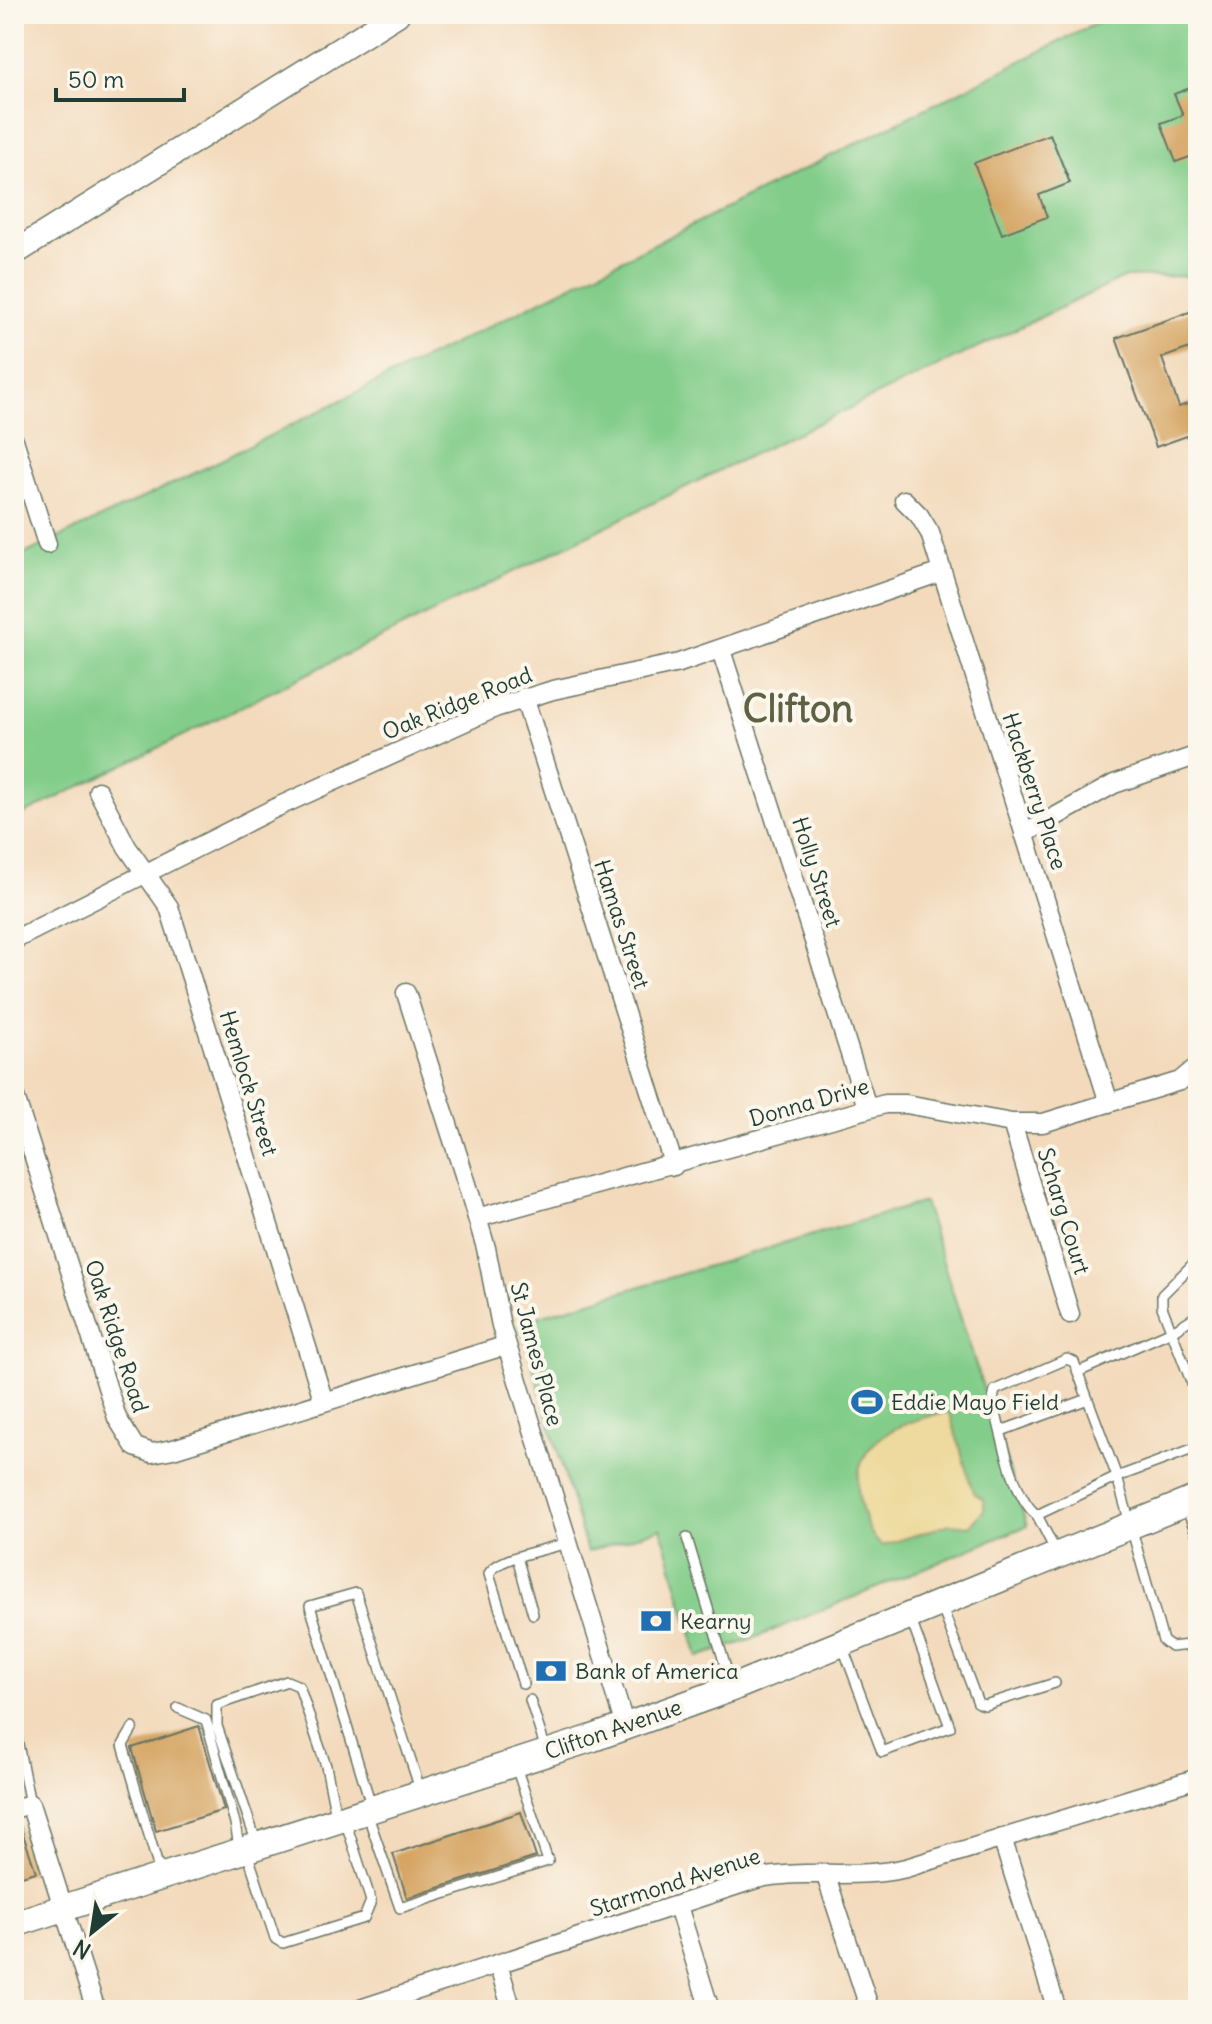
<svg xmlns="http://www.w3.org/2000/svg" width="1212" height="2024" viewBox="0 0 1212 2024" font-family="Delius,sans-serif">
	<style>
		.green { fill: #83cd8a; stroke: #51855f; stroke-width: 2 }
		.sand { fill: #eeda9e; stroke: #868c69; stroke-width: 2 }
		.building { fill: #d6a563 }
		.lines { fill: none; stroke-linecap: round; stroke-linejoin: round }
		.service-casing { stroke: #697464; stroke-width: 12 }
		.minor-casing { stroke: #697464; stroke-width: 21 }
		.tertiary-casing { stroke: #697464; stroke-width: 27 }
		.secondary-casing { stroke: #697464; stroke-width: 29 }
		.service { stroke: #fff; stroke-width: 9 }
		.minor { stroke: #fff; stroke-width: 18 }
		.tertiary { stroke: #fff; stroke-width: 24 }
		.secondary { stroke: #fff; stroke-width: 26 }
		.labels { text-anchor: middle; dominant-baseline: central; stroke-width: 8; stroke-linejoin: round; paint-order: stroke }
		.street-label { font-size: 22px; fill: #1f3d34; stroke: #fbf7ec }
		.poi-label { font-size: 22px; fill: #1f3d34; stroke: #fbf7ec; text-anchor: start }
		.town-label { font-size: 38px; font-weight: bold; fill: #5f6144; stroke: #fbf7ec }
	</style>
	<rect width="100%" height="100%" fill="#fbf7ec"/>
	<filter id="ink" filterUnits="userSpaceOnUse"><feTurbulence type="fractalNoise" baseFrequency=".0125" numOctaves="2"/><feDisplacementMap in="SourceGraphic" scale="16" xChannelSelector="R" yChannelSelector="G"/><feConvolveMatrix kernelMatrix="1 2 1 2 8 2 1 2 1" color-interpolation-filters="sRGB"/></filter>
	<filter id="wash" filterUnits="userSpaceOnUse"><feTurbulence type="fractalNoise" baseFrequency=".006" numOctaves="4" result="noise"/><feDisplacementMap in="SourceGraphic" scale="32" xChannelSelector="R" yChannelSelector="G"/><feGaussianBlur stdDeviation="1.8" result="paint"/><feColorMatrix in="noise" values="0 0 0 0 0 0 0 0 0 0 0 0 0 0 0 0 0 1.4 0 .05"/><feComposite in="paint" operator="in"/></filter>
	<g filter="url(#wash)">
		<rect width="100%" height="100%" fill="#f3dabc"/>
		<path class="green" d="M1115,14H1198V276L1125,277L722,469L14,819V559L193,474Z
			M924,1202L1027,1526L747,1641L698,1657L661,1528L587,1552L520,1322Z"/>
		<path class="sand" d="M947,1412L950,1414L973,1492L984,1500V1510L970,1526L950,1524L882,1546C869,1535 864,1518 860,1502C846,1441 899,1422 947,1412Z"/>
		<g id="blocks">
			<path class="building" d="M1198,85V154L1176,162L1161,123L1183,115L1174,94Z
				M1050,134L1070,183L1039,195L1047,217L1002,234L974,163Z
				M1198,309V345L1162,358L1179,407L1198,400V432L1156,447L1116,338Z
				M199,1726L224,1810L156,1831L132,1748Z
				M521,1812L536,1857L407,1898L393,1854Z
				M18,1820L36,1872L14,1878V1821Z"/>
		</g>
	</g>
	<g filter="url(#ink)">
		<use href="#blocks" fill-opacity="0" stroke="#697464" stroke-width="2"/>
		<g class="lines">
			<defs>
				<path id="service" d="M1198,1259L1162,1295V1307L1198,1399
					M1078,1372L1172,1331L1198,1315
					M1001,1431L1088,1399
					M1186,1507L1198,1538
					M1037,1515C1013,1498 1000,1430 993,1400L995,1390L1067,1359L1074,1362L1117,1477L1163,1641L1171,1647L1198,1644
					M687,1538L731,1685
					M1056,1552L1037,1515L1117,1477L1198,1447
					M517,1557L533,1614
					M941,1605L978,1703L985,1705L1055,1683
					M842,1645L882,1752L950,1727L910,1617
					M523,1684L489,1574C496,1557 547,1550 567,1543
					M530,1700L546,1750
					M178,1708L206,1720L235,1823L239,1847
					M14,1724L30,1804
					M133,1728L123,1745L160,1873
					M372,1808L310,1606L356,1593L420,1789
					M367,1813L400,1908L548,1861L515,1764
					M257,1844L217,1726V1705L287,1681L299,1686L326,1766L336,1816
					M247,1852L275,1938L283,1943L364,1918L371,1901L345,1820"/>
				<path id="minor" d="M14,440L47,544
					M904,500L919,515L930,533L1109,1103
					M721,650L867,1107
					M524,697L674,1166
					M98,791L127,847L169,907L324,1402
					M1024,834L1114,784L1198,755
					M14,940L273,809L495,708L553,690L679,663L941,572
					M406,993L467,1184L486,1248L501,1326L625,1726
					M14,1094L117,1418L135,1447L152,1453L173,1449L507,1345
					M1012,1123L1070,1314
					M477,1218L885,1104H906L1012,1123H1043L1180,1081L1198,1066
					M14,1809L30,1804L96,2010
					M1002,1838L1057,2010
					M825,1873L870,2010
					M678,1906L710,2010
					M498,1964L512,2010
					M357,2010L756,1879C806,1868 856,1880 906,1868L1198,1778"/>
				<path id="tertiary" d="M14,253L397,14"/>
				<path id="secondary" d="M14,1924L593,1738L732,1688L1198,1498"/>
			</defs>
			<use href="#service" class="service-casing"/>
			<use href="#minor" class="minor-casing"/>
			<use href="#tertiary" class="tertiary-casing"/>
			<use href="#secondary" class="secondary-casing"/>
			<use href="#service" class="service"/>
			<use href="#minor" class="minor"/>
			<use href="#tertiary" class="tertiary"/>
			<use href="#secondary" class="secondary"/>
		</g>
	</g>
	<defs>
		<symbol id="stadium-bare" viewBox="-9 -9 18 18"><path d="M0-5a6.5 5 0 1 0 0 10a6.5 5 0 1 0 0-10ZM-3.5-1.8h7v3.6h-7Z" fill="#1f6fb2" stroke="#fbf7ec" stroke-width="2.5" paint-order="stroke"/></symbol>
		<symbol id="bank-bare" viewBox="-9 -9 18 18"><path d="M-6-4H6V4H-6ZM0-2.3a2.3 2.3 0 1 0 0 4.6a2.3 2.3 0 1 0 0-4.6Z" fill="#1f6fb2" stroke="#fbf7ec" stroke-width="2.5" paint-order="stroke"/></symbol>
	</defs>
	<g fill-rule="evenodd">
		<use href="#stadium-bare" x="845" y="1380" width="44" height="44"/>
		<use href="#bank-bare" x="634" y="1599" width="44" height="44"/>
		<use href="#bank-bare" x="529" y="1649" width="44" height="44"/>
	</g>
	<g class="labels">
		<g class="street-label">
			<text transform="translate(457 703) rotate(-22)">Oak Ridge Road</text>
			<text transform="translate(1035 791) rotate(72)">Hackberry Place</text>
			<text transform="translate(817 872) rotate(72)">Holly Street</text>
			<text transform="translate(622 924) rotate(72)">Hamas Street</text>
			<text transform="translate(249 1083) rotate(73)">Hemlock Street</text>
			<text transform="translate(809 1102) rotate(-16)">Donna Drive</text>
			<text transform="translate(1064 1211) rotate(73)">Scharg Court</text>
			<text transform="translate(117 1336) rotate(72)">Oak Ridge Road</text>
			<text transform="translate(537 1354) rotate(75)">St James Place</text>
			<text transform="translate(613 1729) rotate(-19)">Clifton Avenue</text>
			<text transform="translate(675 1882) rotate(-18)">Starmond Avenue</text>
		</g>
		<g class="poi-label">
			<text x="891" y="1402">Eddie Mayo Field</text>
			<text x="680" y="1621">Kearny</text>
			<text x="575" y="1671">Bank of America</text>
		</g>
		<g class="town-label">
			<text x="798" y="708">Clifton</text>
		</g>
	</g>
	<rect width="1212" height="2024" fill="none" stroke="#fbf7ec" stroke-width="48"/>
	<g transform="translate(92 1932) rotate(210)" stroke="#fbf7ec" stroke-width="6" paint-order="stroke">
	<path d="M0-6L14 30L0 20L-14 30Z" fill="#1f3d34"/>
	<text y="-12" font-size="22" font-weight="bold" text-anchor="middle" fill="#1f3d34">N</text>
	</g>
	<path d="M56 88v12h128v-12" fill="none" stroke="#1f3d34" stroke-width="4"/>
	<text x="68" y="88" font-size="24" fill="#1f3d34" stroke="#fbf7ec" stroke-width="6" paint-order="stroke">50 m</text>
</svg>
